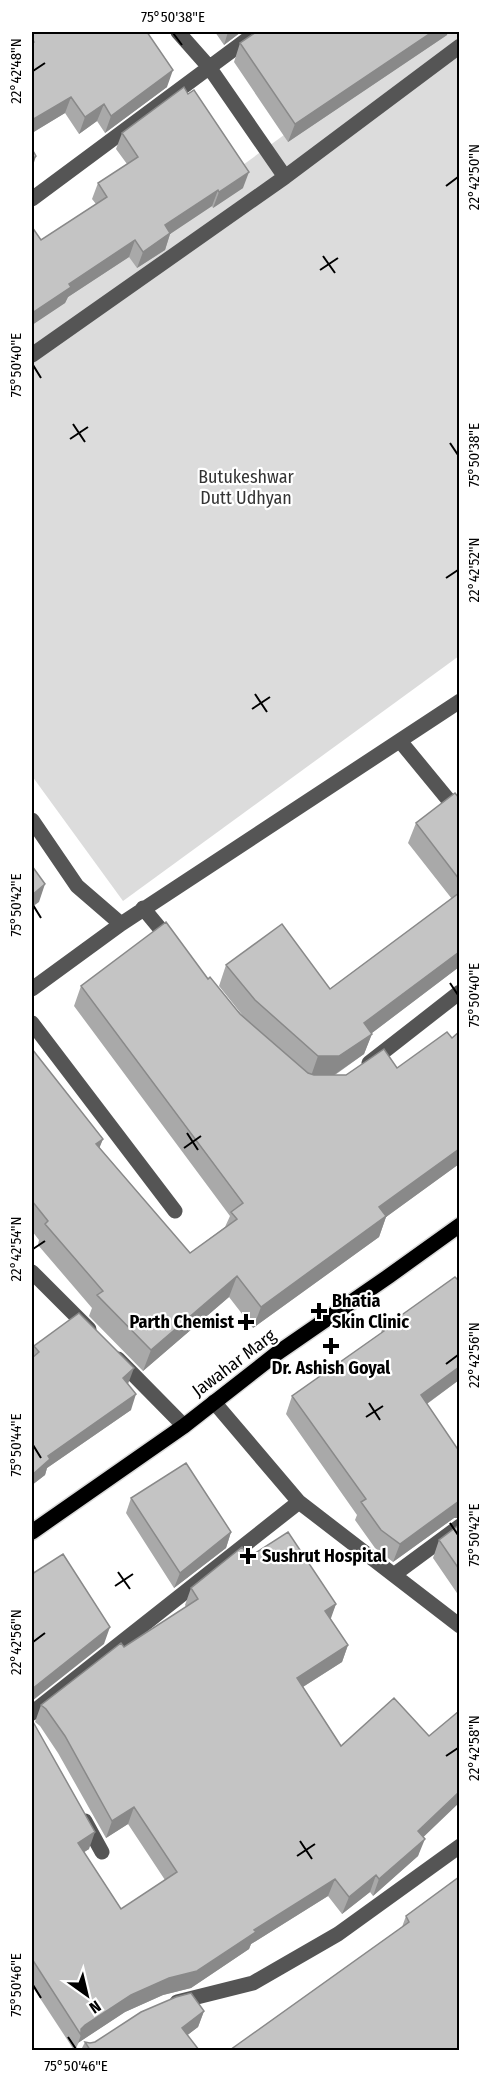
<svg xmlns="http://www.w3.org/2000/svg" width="491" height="2082" viewBox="0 0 491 2082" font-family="'Fira Sans Condensed',sans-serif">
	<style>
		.green { fill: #dcdcdc }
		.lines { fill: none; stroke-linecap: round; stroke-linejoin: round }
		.major-casing { stroke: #dbdbdb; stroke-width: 18 }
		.minor { stroke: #555; stroke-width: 15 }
		.major { stroke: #000; stroke-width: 15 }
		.wall { fill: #a9a9a9 }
		.shaded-wall { fill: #898989 }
		.building { fill: #c4c4c4; stroke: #898989; stroke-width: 1.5 }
		.ticks { fill: none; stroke: #000; stroke-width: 2 }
		.poi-dot { fill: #000; stroke: #fff; stroke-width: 2 }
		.labels { text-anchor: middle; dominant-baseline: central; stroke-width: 4.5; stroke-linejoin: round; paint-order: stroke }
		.park-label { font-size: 18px; fill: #333; stroke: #fff }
		.poi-label { font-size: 18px; font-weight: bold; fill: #000; stroke: #fff; text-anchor: start }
		.street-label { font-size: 18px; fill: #000; stroke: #fff }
		.neatline { fill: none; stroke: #000; stroke-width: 2 }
		.ticks-label { font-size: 15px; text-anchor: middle; fill: #000 }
	</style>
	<rect width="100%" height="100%" fill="#fff"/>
	<path class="green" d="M426,32H459V656L123,901L32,776V318Z"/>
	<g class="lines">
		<defs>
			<path id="major" d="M32,1532L184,1426L276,1354L389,1276L460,1225"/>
		</defs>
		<use href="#major" class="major-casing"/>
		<path class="minor" d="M178,32L209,67L285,177
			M32,199L257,32
			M32,355L285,177L460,46
			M400,741L460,814
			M32,820L77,886L121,924L460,701
			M143,908L172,943
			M32,989L121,924
			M32,1023L175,1211
			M369,1063L460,992
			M32,1272L89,1329
			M118,1359L184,1426
			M214,1402L299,1502L460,1626
			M395,1574L460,1526
			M32,1713L299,1502
			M85,1821L102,1852
			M177,2002L253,1983L338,1934L460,1846"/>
		<use href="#major" class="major"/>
	</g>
	<path class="wall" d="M32,32L167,87L105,133L97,121L79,134L65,113L32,133Z
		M215,32H241L224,45Z
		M447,35L288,142L234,62L240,43Z
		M122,133L243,188L213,208L212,206L170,234L165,250L137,268L129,257L68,297L65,303L32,325V227L41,240L96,204L92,199L98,183L127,164L116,149Z
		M459,798V967L372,1033L364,1054L335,1075H346L397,1068L452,1038L459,1032V1164L386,1217L379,1237L253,1328L229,1297L143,1371L89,1316L92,1308L38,1245L39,1240L32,1231V1049L103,1139L99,1147L190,1253L225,1227L230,1216L74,1006L81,986L208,979L243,1016L219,986L226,965L330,989L452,899L408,843L416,823Z
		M382,1329L459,1380L427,1404L454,1518L393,1562L375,1548L355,1520L357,1515L286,1414L292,1396L381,1333Z
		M34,1346L128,1384L131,1410L47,1468L45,1475L32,1485V1354Z
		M131,1498L231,1532L226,1548L174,1588L126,1513Z
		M459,1525V1596L433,1558L439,1540Z
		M249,1557L336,1604L330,1618L348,1645L342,1662L303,1687L341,1746L423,1837L418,1856L373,1896L370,1892L342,1914L328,1896L251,1944L249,1949L191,1988L163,1995L125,2012L79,2042L75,2050H74L32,1986V1720L89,1849L84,1852L121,1909L165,1880L128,1824L106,1838L58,1753L40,1726L35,1722L41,1705L124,1647L186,1607L185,1605L191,1588Z
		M459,1877V2050L402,1927L406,1916Z
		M204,2011L198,2027L187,2035L199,2050H81L85,2042L90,2043Z"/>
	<path class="shaded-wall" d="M228,32H241L224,45Z
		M432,32H448L447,35L288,142L295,124Z
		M173,70L167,87L105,133L111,116Z
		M71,97L65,113L32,133V120Z
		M104,104L97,121L79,134L85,117Z
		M36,156L32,169V160Z
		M249,172L243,188L213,208L219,192Z
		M218,190L212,206L170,234L165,250L137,268L143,252L165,225Z
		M135,240L129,257L68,297L65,303L32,325V313L69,284Z
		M45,884L39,902L32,907V895Z
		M459,952V967L360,1042L372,1034L364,1054L331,1077L311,1076L318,1056L364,1023Z
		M103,1139L95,1159L96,1144Z
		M459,1149V1164L386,1217L379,1237L253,1328L261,1307L379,1207Z
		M237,1276L229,1297L143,1371L151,1350Z
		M459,1367V1380L414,1413L421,1395Z
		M134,1368L128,1384L123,1378Z
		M136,1394L131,1410L47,1468L45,1475L32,1485V1475L48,1456Z
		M459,1501V1518H454L393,1562L400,1544Z
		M231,1532L226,1548L174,1588L180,1573Z
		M336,1604L330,1621L325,1611Z
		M110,1627L104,1644L32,1701V1689Z
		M348,1645L342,1662L290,1695L297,1678Z
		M459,1792V1803L412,1848L418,1831Z
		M134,1807L128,1824L106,1838L112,1821Z
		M95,1832L89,1849L72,1860L78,1843Z
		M425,1839L418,1856L373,1896L379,1879Z
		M376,1875L370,1892L342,1914L349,1897Z
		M335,1879L328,1896L251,1944L249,1949L191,1988L163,1995L125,2012L78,2043L81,2035V2029L85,2025L131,1995L254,1930Z
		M204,2011L198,2027L176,2044L182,2028Z"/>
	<path class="building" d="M32,32H147L173,70L111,116L104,104L85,117L71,97L32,120V44L34,42L32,38Z
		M256,32H432L295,124L240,43Z
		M184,87L188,94L194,90L249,172L219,192L218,190L165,225L170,233L143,252L135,240L69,284L71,287L32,313V227L41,240L107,197L98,183L138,157L122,133Z
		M32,149L36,156L32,160Z
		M455,793L459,798V879L416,823Z
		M32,866L45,884L32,895Z
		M459,893V952L364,1023L372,1034L339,1056H318L255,1000L226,965L282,924L330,989Z
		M166,922L208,979L210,977L240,1014L308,1073L314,1075H346L384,1049L397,1068L447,1032L452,1038L459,1032V1149L379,1207L386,1216L261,1307L237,1276L151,1350L97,1295L103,1291L45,1224L48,1221L32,1201V1049L103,1139L96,1144L190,1253L237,1219L231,1212L243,1203L81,986Z
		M455,1277L457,1279L459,1277V1367L421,1395L459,1451V1501L400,1544L381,1530L361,1502L366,1499L292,1396L384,1331L382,1329Z
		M79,1313L134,1368L123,1378L136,1394L48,1456L50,1459L32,1475V1358L39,1352L34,1346Z
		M186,1463L231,1532L180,1573L131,1498Z
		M459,1525V1569L439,1540Z
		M288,1532L336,1604L325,1611L348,1645L297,1678L341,1746L394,1698L429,1736L459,1711V1792L418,1831L425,1839L379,1879L376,1875L349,1897L335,1879L254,1930L256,1932L197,1971L169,1978L131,1995L85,2025L81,2029V2035L32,1959V1720L95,1832L78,1843L121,1909L177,1872L134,1807L112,1821L65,1736L46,1709L41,1705L121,1643L124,1647L198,1599L191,1588L242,1547L249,1557Z
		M63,1554L110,1627L32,1689V1574Z
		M459,1877V2050H230L409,1922L406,1916Z
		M191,1993L204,2011L182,2028L199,2050H90L85,2042L90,2043L95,2042L141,2012L176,1997Z"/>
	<path class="ticks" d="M173,33L182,45M33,71L45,63M446,186L458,177M323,256L335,273M320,270L338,258M33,365L41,378M73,424L85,442M70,439L88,427M450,443L458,455M446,578L458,570M255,694L267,712M252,709L270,697M33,905L41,918M450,983L458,995M187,1133L198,1150M184,1148L201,1136M33,1249L45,1241M446,1364L458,1355M369,1403L380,1420M366,1417L383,1406M33,1445L41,1458M450,1523L458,1535M118,1572L130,1589M115,1586L133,1574M33,1642L45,1633M446,1756L458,1748M300,1841L312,1859M297,1856L315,1844M33,1985L41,1998M68,2037L76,2049"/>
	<g class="poi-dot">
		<path d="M316 1302h6v6h6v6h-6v6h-6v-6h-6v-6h6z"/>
		<path d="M243 1313h6v6h6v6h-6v6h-6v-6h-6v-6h6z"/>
		<path d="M328 1337h6v6h6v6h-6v6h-6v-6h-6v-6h6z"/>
		<path d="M245 1547h6v6h6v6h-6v6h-6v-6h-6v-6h6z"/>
	</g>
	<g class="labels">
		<g class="park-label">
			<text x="246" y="477">Butukeshwar<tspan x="246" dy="21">Dutt Udhyan</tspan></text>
		</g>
		<g class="poi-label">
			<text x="332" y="1301">Bhatia<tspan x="332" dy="21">Skin Clinic</tspan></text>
			<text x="234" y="1322" text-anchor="end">Parth Chemist</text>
			<text x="331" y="1368" text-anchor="middle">Dr. Ashish Goyal</text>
			<text x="262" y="1556">Sushrut Hospital</text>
		</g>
		<g class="street-label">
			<text transform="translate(234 1363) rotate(-37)">Jawahar Marg</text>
		</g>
	</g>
	<rect width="491" height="2082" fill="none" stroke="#ffffff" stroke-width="66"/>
	<g transform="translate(87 1995) rotate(146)" stroke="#ffffff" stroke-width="4.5" paint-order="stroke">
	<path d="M0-4.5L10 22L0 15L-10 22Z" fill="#000000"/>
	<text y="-9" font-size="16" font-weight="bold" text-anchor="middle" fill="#000000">N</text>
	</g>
	<rect x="33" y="33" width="425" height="2016" class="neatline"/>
	<g class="ticks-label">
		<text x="173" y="22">75°50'38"E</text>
		<text transform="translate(16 71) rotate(-90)" y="5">22°42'48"N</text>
		<text transform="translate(474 177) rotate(-90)" y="5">22°42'50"N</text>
		<text transform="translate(16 365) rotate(-90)" y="5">75°50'40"E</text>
		<text transform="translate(474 455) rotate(-90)" y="5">75°50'38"E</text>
		<text transform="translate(474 570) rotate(-90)" y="5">22°42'52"N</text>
		<text transform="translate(16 905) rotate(-90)" y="5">75°50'42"E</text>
		<text transform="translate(474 995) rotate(-90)" y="5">75°50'40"E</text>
		<text transform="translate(16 1249) rotate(-90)" y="5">22°42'54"N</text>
		<text transform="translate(474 1355) rotate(-90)" y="5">22°42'56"N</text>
		<text transform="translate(16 1445) rotate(-90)" y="5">75°50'44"E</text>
		<text transform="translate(474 1535) rotate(-90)" y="5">75°50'42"E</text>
		<text transform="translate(16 1642) rotate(-90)" y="5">22°42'56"N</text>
		<text transform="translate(474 1748) rotate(-90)" y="5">22°42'58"N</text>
		<text transform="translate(16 1985) rotate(-90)" y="5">75°50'46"E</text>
		<text x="76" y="2071">75°50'46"E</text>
	</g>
</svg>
